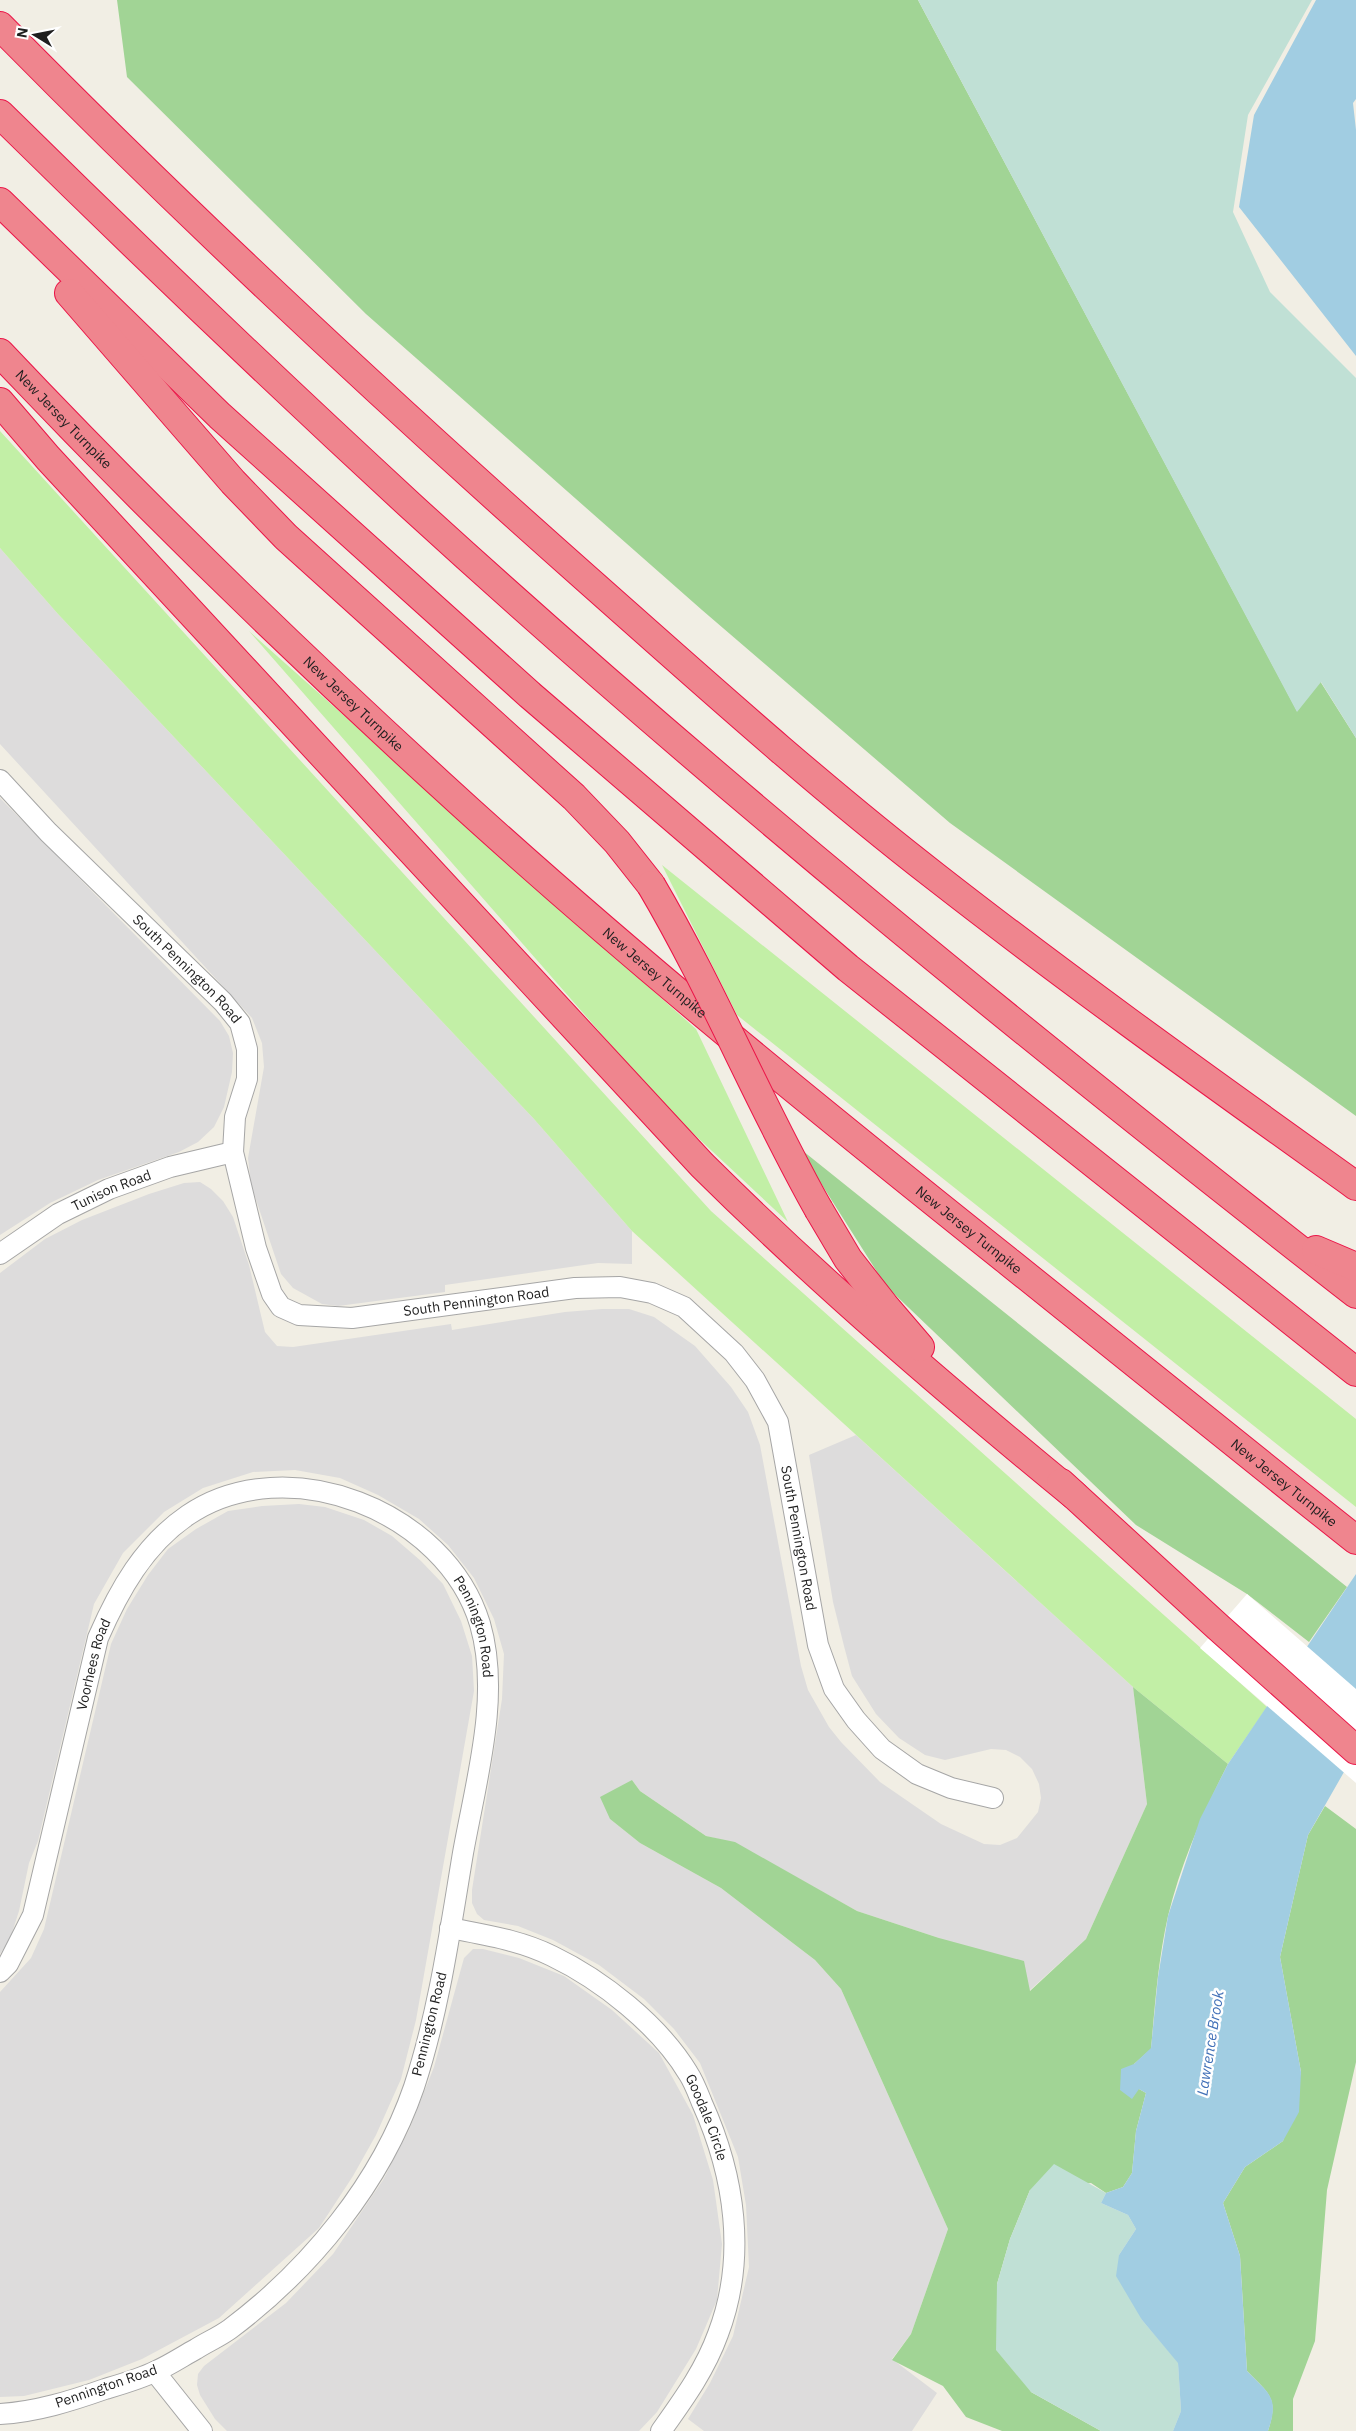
<svg xmlns="http://www.w3.org/2000/svg" width="1356" height="2431" viewBox="0 0 1356 2431" font-family="'IBM Plex Sans',sans-serif">
	<style>
		.residential { fill: #dddcdc }
		.grass { fill: #c2efa6 }
		.forest { fill: #a1d495 }
		.wetland { fill: #c0e0d5 }
		.water { fill: #a1cde2 }
		.pier { fill: #fff }
		.lines { fill: none; stroke-linecap: round; stroke-linejoin: round }
		.street-casing { stroke: #a6a6a6; stroke-width: 22 }
		.highway-casing { stroke: #eb1548; stroke-width: 30 }
		.street { stroke: #fff; stroke-width: 20 }
		.highway { stroke: #ef858e; stroke-width: 28 }
		.highway-bridge-casing { stroke: #eb1548; stroke-width: 30; stroke-linecap: butt }
		.highway-bridge { stroke: #ef858e; stroke-width: 28 }
		.labels { text-anchor: middle; dominant-baseline: central; stroke-width: 5; stroke-linejoin: round; paint-order: stroke }
		.street-label { font-size: 14px; fill: #1f1f1f; stroke: #fff }
		.water-label { font-size: 15px; font-style: italic; fill: #4271b8; stroke: #fff }
	</style>
	<rect width="100%" height="100%" fill="#f1eee4"/>
	<path class="residential" d="M0,548L58,614L534,1119L632,1231V1264L598,1263L445,1285V1292L338,1306L322,1304L293,1288L281,1274L251,1185L248,1158L264,1067L262,1043L252,1018L0,744Z
		M0,798L220,1021L229,1036L233,1053L232,1072L224,1107L214,1127L198,1142L179,1152L98,1180L50,1203L0,1235Z
		M200,1182L211,1189L223,1201L233,1217L249,1265L265,1332L277,1346L293,1347L451,1324L452,1330L565,1312L602,1309H629L654,1317L695,1346L731,1387L748,1412L760,1445L801,1666L808,1690L829,1727L841,1742L880,1782L941,1824L984,1844L1000,1845L1017,1838L1038,1812L1041,1798L1039,1784L1032,1769L1020,1757L1006,1750L991,1749L945,1760L925,1755L899,1738L876,1714L852,1676L844,1646L833,1602L809,1455L856,1435L1133,1687L1147,1804L1086,1939L1029,1991L939,1938L857,1911L735,1843L706,1836L640,1791L632,1780L610,1819L640,1843L721,1888L815,1960L841,1989L948,2229L911,2334L892,2359L937,2393L912,2431H704L688,2419L710,2383L733,2336L749,2267L746,2205L738,2157L700,2063L674,2029L644,1999L599,1965L553,1940L518,1926L484,1920L477,1914L472,1903V1890L502,1699L504,1654L494,1619L474,1578L448,1545L419,1519L378,1495L340,1478L295,1470L253,1472L203,1488L164,1512L123,1553L94,1604L38,1841L29,1863L19,1911L10,1939L0,1954V1273L45,1239L82,1220L149,1194L184,1183Z
		M299,1504L325,1507L364,1520L392,1536L421,1561L443,1584L461,1621L472,1656L474,1691L416,2020L401,2079L376,2135L353,2176L319,2228L219,2318L142,2359L89,2380L24,2396L0,2397V1992L31,1958L44,1929L111,1644L127,1609L148,1575L168,1549L196,1529L228,1511L262,1506Z
		M473,1949H483L519,1958L564,1976L612,2010L659,2053L693,2115L713,2180L722,2244L717,2300L696,2349L657,2412L639,2431H227L215,2419L200,2395L197,2385L198,2374L204,2366L286,2303L333,2254L383,2180L409,2130L434,2067L464,1958Z"/>
	<path class="grass" d="M0,431L711,1211L1267,1707L1228,1764L1133,1687L632,1231L534,1119L58,614L0,548Z
		M249,631L696,1029L788,1222L668,1110Z
		M662,865L1356,1419V1507L737,1015Z"/>
	<path class="forest" d="M117,0H918L1297,711L1320,681L1356,738V1116L950,823L702,610L366,314L127,77Z
		M798,1147L1347,1587L1309,1642L1247,1594L1136,1525L886,1286Z
		M1133,1687L1228,1764C1203,1813 1181,1863 1168,1916C1158,1960 1155,2005 1151,2049L1134,2064L1139,2089L1146,2093L1136,2131L1132,2173L1123,2187L1106,2193L1091,2183L1030,2190L1010,2239L997,2284L1031,2392L1101,2431H1002L966,2417L943,2386L892,2360L911,2334L948,2229L841,1989L815,1960L721,1888L640,1843L610,1819L600,1797L632,1780L640,1791L706,1836L735,1842L857,1911L939,1938L1024,1961L1030,1991L1086,1939L1147,1804Z
		M1325,1806L1356,1829V2062L1327,2190L1315,2341L1293,2399V2431H1268C1279,2397 1269,2394 1247,2371L1240,2256L1223,2203L1245,2167L1283,2141L1301,2072L1280,1957L1308,1835Z"/>
	<path class="wetland" d="M918,0H1312L1248,115L1233,212L1270,292L1356,378V738L1321,682L1297,712Z
		M1054,2164L1106,2193L1101,2203L1128,2215L1136,2229L1119,2255L1142,2320L1178,2362L1181,2411L1173,2431H1101L1031,2392L996,2350L997,2284L1010,2239L1030,2190Z"/>
	<path class="water" d="M1316,0H1356V99L1353,103L1356,130V356L1239,207L1254,115Z
		M1356,1574V1751L1308,1835L1280,1957L1301,2072L1299,2112L1283,2141L1245,2167L1223,2203L1240,2256L1247,2371C1269,2394 1280,2397 1268,2431H1173L1181,2411L1178,2363L1142,2320L1116,2276L1119,2255L1136,2229L1128,2215L1101,2203L1106,2193L1123,2187L1132,2173L1136,2131L1146,2093L1139,2089L1132,2099L1120,2090L1121,2069L1134,2064L1151,2048L1158,1977L1168,1916L1200,1819L1228,1764Z"/>
	<path class="pier" d="M1247,1594L1356,1689V1783L1200,1648Z"/>
	<g class="lines">
		<defs>
			<g id="street">
				<path id="s1" d="M0,780L48,832L223,1002L240,1023L247,1049V1079L235,1117L233,1152L256,1248L272,1294L281,1307L299,1315L352,1318L575,1288L620,1287L652,1293L684,1307L734,1353L755,1380L778,1422L818,1645L834,1689L856,1720L882,1749L917,1774L951,1788L993,1798"/>
				<path id="s2" d="M0,1254L58,1214L109,1189L170,1167L233,1152"/>
				<path id="s3" d="M450,1928C485,1935 520,1940 552,1956C602,1980 659,2025 688,2073C694,2082 698,2093 702,2103C735,2176 747,2258 718,2334C705,2370 683,2400 661,2431"/>
				<path id="s4" d="M0,1972L8,1964L33,1915L98,1638C119,1590 144,1545 188,1515C287,1448 446,1511 480,1624C501,1696 476,1780 463,1853C450,1931 439,2011 414,2087C381,2183 310,2269 230,2329C219,2337 207,2342 196,2349C183,2356 170,2365 156,2371C140,2379 122,2384 105,2389C71,2401 36,2412 0,2414"/>
				<path d="M155,2372L202,2431"/>
			</g>
			<g id="highway">
				<path d="M0,26C189,218 386,401 588,580C702,681 816,784 936,877C1073,984 1215,1085 1356,1186"/>
				<path d="M0,114C135,247 272,378 412,507C714,783 1033,1042 1356,1294"/>
				<path d="M0,202L220,416L530,695L848,968L1356,1372"/>
				<path d="M69,293L233,482L286,537L574,797L617,842L651,885"/>
				<path id="s5" d="M0,353C141,502 289,646 440,784C623,952 816,1108 1009,1262C1125,1355 1240,1448 1356,1540"/>
				<path d="M0,402L48,458L702,1165C820,1282 946,1390 1074,1495"/>
				<path d="M819,1210L848,1259L884,1305L920,1347"/>
				<path d="M1316,1250L1356,1267"/>
				<path d="M1061,1483L1218,1627L1356,1750"/>
			</g>
		</defs>
		<use href="#street" class="street-casing"/>
		<use href="#highway" class="highway-casing"/>
		<use href="#street" class="street"/>
		<use href="#highway" class="highway"/>
		<defs>
			<path id="highway-bridge" d="M651,885C713,990 759,1104 819,1210"/>
		</defs>
		<use href="#highway-bridge" class="highway-bridge-casing"/>
		<use href="#highway-bridge" class="highway-bridge"/>
	</g>
	<g class="labels">
		<g class="street-label">
			<text stroke="none"><textPath href="#s5" startOffset="92">New Jersey Turnpike</textPath></text>
			<text stroke="none"><textPath href="#s5" startOffset="498">New Jersey Turnpike</textPath></text>
			<text stroke="none"><textPath href="#s1" startOffset="266">South Pennington Road</textPath></text>
			<text stroke="none"><textPath href="#s5" startOffset="902">New Jersey Turnpike</textPath></text>
			<text stroke="none"><textPath href="#s2" startOffset="129">Tunison Road</textPath></text>
			<text stroke="none"><textPath href="#s5" startOffset="1308">New Jersey Turnpike</textPath></text>
			<text stroke="none"><textPath href="#s1" startOffset="835">South Pennington Road</textPath></text>
			<text stroke="none"><textPath href="#s5" startOffset="1712">New Jersey Turnpike</textPath></text>
			<text stroke="none"><textPath href="#s1" startOffset="1315">South Pennington Road</textPath></text>
			<text stroke="none"><textPath href="#s4" startOffset="862">Pennington Road</textPath></text>
			<text stroke="none"><textPath href="#s4" startOffset="324">Voorhees Road</textPath></text>
			<text transform="translate(429 2024) rotate(-76)">Pennington Road</text>
			<text stroke="none"><textPath href="#s3" startOffset="336">Goodale Circle</textPath></text>
			<text transform="translate(106 2386) rotate(-19)">Pennington Road</text>
		</g>
		<g class="water-label">
			<text transform="translate(1210 2043) rotate(-81)">Lawrence Brook</text>
		</g>
	</g>
	<g transform="translate(35 35) rotate(280)" stroke="#ffffff" stroke-width="4" paint-order="stroke">
	<path d="M0-4L9 19L0 12L-9 19Z" fill="#1f1f1f"/>
	<text y="-8" font-size="14" font-weight="bold" text-anchor="middle" fill="#1f1f1f">N</text>
	</g>
</svg>
